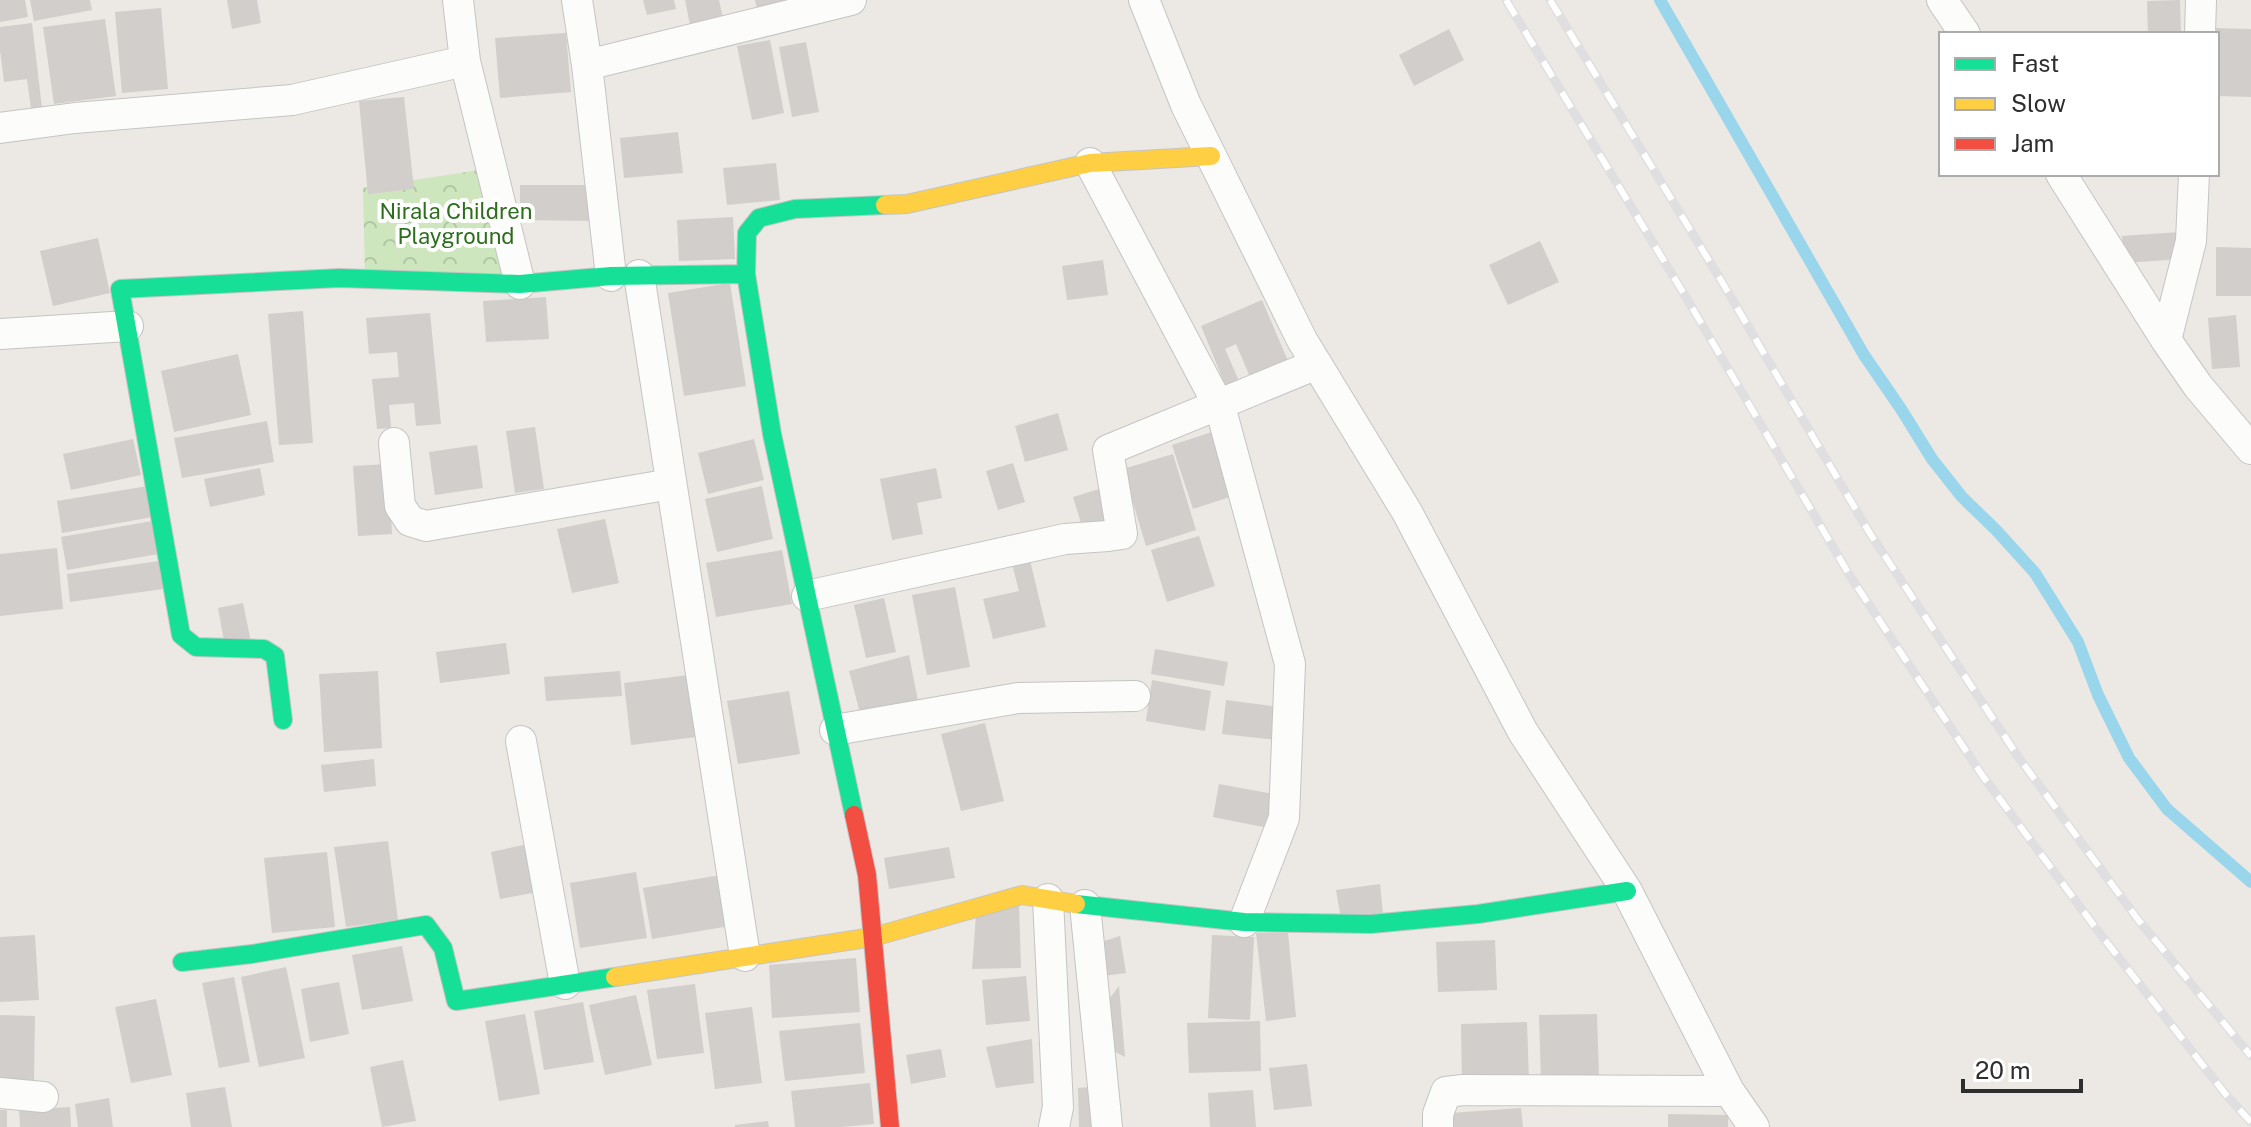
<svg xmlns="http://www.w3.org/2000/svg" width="2251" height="1127" viewBox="0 0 2251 1127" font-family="'Public Sans',sans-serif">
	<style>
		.forest { fill: url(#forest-crowns) }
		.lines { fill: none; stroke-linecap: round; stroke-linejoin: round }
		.stream { stroke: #99d6ec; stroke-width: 12 }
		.building { fill: #d1cecb }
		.street-casing { stroke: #c5c4c5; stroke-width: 32 }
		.fast-casing { stroke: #c5c4c5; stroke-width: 20 }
		.slow-casing { stroke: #c5c4c5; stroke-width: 20 }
		.jam-casing { stroke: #c5c4c5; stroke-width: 20 }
		.street { stroke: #fcfcfb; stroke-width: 30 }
		.fast { stroke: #16e098; stroke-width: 18 }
		.slow { stroke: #ffcf43; stroke-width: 18 }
		.jam { stroke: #f24e42; stroke-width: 18 }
		.rail-casing { stroke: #dfdfe1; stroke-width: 9 }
		.rail { stroke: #fff; stroke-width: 6; stroke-dasharray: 18; stroke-linecap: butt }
		.labels { text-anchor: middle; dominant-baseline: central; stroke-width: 8; stroke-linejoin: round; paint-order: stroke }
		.park-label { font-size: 22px; fill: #2c6e1b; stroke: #fff }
	</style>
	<defs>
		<pattern id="forest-crowns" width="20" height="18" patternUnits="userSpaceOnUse" patternTransform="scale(2)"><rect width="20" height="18" fill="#cee6be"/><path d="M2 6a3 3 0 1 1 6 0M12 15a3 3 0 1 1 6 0" fill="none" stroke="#b1c6a4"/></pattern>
	</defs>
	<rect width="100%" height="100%" fill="#ece8e4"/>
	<path class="forest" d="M505,166L511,274L365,271L363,188Z"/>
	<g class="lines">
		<path class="stream" d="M1660,0L1864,355L1901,409L1932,459L1962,497L1996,530L2035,573L2078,642L2098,695L2129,758L2167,809L2251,882"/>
	</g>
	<path class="building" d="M0,0H25L28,17L0,22Z
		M30,0H90L92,10L34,21Z
		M227,0H257L261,23L232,29Z
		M643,0H674L676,9L647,15Z
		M685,0H719L723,18L690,25Z
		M755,0H791L759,19Z
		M2180,0L2181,34H2148L2147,1Z
		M161,8L168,89L122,93L115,12Z
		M105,19L116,96L54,104L43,27Z
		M32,23L42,108L31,109L27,79L4,82L0,50V27Z
		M2212,28L2251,29V97L2217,96V34H2212Z
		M1449,29L1464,60L1414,86L1399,55Z
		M566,33L571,92L500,98L495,38Z
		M770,40L784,113L752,120L737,46Z
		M806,42L819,112L792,117L779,47Z
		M404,97L414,189L368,194L359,101Z
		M678,132L683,173L624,178L620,138Z
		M776,163L780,200L727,205L723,168Z
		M520,185H595V221L520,220Z
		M733,217L735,259L679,261L677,220Z
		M2180,232L2182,259L2124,263L2122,236Z
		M98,238L110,293L53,306L40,251Z
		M1540,241L1559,282L1508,305L1489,265Z
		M2216,247L2251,248V296H2216Z
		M1103,260L1108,295L1067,300L1062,266Z
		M730,283L746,386L684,396L668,293Z
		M546,297L549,339L486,342L483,301Z
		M1262,300L1288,361L1250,377L1236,344L1225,349L1239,381L1226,387L1201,326Z
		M303,311L313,443L279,445L268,314Z
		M430,313L441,424L416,426L414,403L389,405L391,428L377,429L372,379L399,377L397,352L369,354L366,318Z
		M2236,315L2240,367L2212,369L2208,318Z
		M238,354L251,415L174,432L161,371Z
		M1058,413L1068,450L1025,462L1015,426Z
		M267,421L274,462L182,478L174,438Z
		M535,427L544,489L515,493L506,431Z
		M1212,432L1233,496L1193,509L1172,445Z
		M133,439L141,475L71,490L63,454Z
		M754,439L764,480L708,494L698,453Z
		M477,445L483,488L435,495L429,452Z
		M1173,454L1196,530L1146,546L1123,469Z
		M1013,463L1025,502L998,510L986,471Z
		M388,464L392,534L358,536L353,466Z
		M260,468L265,495L210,507L204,479Z
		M936,468L942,498L917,503L923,534L892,540L880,479Z
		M148,486L153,517L62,533L57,501Z
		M762,486L773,539L717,552L705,499Z
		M1106,487L1117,524L1084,533L1073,497Z
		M605,519L619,583L572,593L557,529Z
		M152,521L158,554L67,570L61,537Z
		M1199,536L1215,586L1167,602L1151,550Z
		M57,548L63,609L0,616V554Z
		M782,550L792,604L716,617L706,563Z
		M1029,556L1046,627L993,639L983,599L1019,591L1011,560Z
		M159,561L163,589L70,602L67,574Z
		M955,587L970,667L927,675L912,595Z
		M884,598L896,652L866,658L854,605Z
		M243,603L251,642L225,646L218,608Z
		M506,643L510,674L440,683L436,652Z
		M1155,649L1228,662L1224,686L1151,674Z
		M909,655L919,706L861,717L849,671Z
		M378,671L382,748L324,752L319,674Z
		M620,671L622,696L546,701L544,677Z
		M697,674L705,736L631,745L624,683Z
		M1152,680L1211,691L1205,731L1146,721Z
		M789,691L800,754L738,764L727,701Z
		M1226,700L1280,707L1276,740L1222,734Z
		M985,723L1004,801L961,811L941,734Z
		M374,759L376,786L324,792L321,765Z
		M1219,784L1279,795L1273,829L1213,817Z
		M388,841L398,920L346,927L334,847Z
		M533,843L543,891L500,899L491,852Z
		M949,847L955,878L889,889L884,858Z
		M327,852L335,927L272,933L264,858Z
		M636,872L647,938L580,948L570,883Z
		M727,874L736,925L652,939L643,888Z
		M1380,884L1383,913L1341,919L1336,890Z
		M1019,905L1021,968L972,969L976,915Z
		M1256,933H1288L1296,1017L1266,1021Z
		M35,935L39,1000L0,1002V937Z
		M1212,935L1254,937L1250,1020L1208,1018Z
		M1120,936L1126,973L1103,976L1101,942Z
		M1495,940L1497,990L1438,992L1436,942Z
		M402,946L413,1001L362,1010L352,955Z
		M856,958L860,1012L772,1018L769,965Z
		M286,967L305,1058L259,1067L241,977Z
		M1026,976L1030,1021L986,1025L982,980Z
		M234,977L250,1062L219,1068L202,983Z
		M339,982L349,1034L310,1042L301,989Z
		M695,984L704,1053L657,1059L647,990Z
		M1119,986L1125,1057L1108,1048L1109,999Z
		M636,995L652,1065L605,1075L589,1005Z
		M156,999L172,1075L131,1083L115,1007Z
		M583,1002L594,1062L544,1070L534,1011Z
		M752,1007L762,1083L715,1089L705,1013Z
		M525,1014L540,1094L499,1101L485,1021Z
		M1597,1014L1599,1078L1541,1080L1539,1015Z
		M0,1015L35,1016L34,1080L0,1079Z
		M1260,1021L1261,1071L1189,1073L1187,1023Z
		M1527,1022L1529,1081L1462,1083L1461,1024Z
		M860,1023L865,1073L785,1081L779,1031Z
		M1032,1039L1034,1083L996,1088L986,1047Z
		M941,1049L946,1077L911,1084L906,1055Z
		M403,1060L416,1121L382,1127L370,1067Z
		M1307,1064L1312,1106L1274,1110L1269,1068Z
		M870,1083L874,1124L842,1127H795L791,1091Z
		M225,1087L232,1127H191L186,1093Z
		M1091,1087L1095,1127H1079L1078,1088Z
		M1253,1090L1256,1127H1210L1208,1093Z
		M109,1098L113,1127H78L75,1104Z
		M70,1107L71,1127H20L19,1110Z
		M1521,1108L1523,1127H1452L1451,1113Z
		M0,1110H7V1127H0Z
		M1668,1114L1728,1115V1127H1668Z
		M768,1121L769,1127H735V1125Z"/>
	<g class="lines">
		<defs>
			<path id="street" d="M458,0L465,61L520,284
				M577,0L587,65L611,276
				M1144,0L1186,105L1302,340L1407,512L1523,732L1627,891L1729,1091L1754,1127
				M1942,0L1965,34
				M2200,34L2201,0
				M587,65L851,0
				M0,128L75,118L292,100L465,61
				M1090,163L1221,410L1290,664L1284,818L1244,922
				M2061,174L2166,340L2198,386L2251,449
				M639,275L745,956
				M0,334L128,326
				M2166,340L2191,241L2194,174
				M394,443L400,506L410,521L426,526L671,484
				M807,596L1065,539L1108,536L1122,534L1108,450L1317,364
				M835,730L1018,698L1135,696
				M521,741L565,984
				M1048,899L1058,1107L1054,1127
				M1085,905L1107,1127
				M0,1093L43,1097
				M1438,1127V1114L1446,1092L1463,1090L1729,1091"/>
			<path id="fast" d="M283,720L275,656L264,649L196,647L181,635L120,289L339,278L520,284L611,276L746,274
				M854,815L772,434L746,274L747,233L759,218L795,209L885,205
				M1076,904L1244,922L1371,924L1478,914L1627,891
				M182,962L252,954L426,925L443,948L456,1001L615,977"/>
			<path id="slow" d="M885,205L907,204L1090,163L1211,156
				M615,977L873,937L1022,895L1076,904"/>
			<path id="jam" d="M854,815L867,875L890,1127"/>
		</defs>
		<use href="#street" class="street-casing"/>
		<use href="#fast" class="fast-casing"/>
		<use href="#slow" class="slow-casing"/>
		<use href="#jam" class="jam-casing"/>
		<use href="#street" class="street"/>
		<use href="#fast" class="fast"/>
		<use href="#slow" class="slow"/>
		<use href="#jam" class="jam"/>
		<defs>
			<path id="rail" d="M1506,0L1687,299L1850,576L1982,775L2098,931L2227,1096L2251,1122
				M1550,0L1719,277L1869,532L2019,758L2136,917L2251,1056"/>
		</defs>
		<use href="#rail" class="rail-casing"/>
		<use href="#rail" class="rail"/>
	</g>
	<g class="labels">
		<g class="park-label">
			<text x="456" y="211">Nirala Children<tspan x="456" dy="25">Playground</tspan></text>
		</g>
	</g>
	<rect x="1939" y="32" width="280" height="144" fill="#ffffff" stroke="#ababab" stroke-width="2"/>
	<rect x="1955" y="58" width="40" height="12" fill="#16e098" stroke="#ababab" stroke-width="2"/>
	<text x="2011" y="72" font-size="24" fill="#2e2e2e">Fast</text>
	<rect x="1955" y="98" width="40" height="12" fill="#ffcf43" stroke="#ababab" stroke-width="2"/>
	<text x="2011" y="112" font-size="24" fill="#2e2e2e">Slow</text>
	<rect x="1955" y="138" width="40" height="12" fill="#f24e42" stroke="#ababab" stroke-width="2"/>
	<text x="2011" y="152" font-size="24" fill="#2e2e2e">Jam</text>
	<path d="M1963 1079v12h118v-12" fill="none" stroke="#2e2e2e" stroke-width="4"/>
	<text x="1975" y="1079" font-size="24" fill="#2e2e2e" stroke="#ffffff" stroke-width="6" paint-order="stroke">20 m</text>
</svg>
